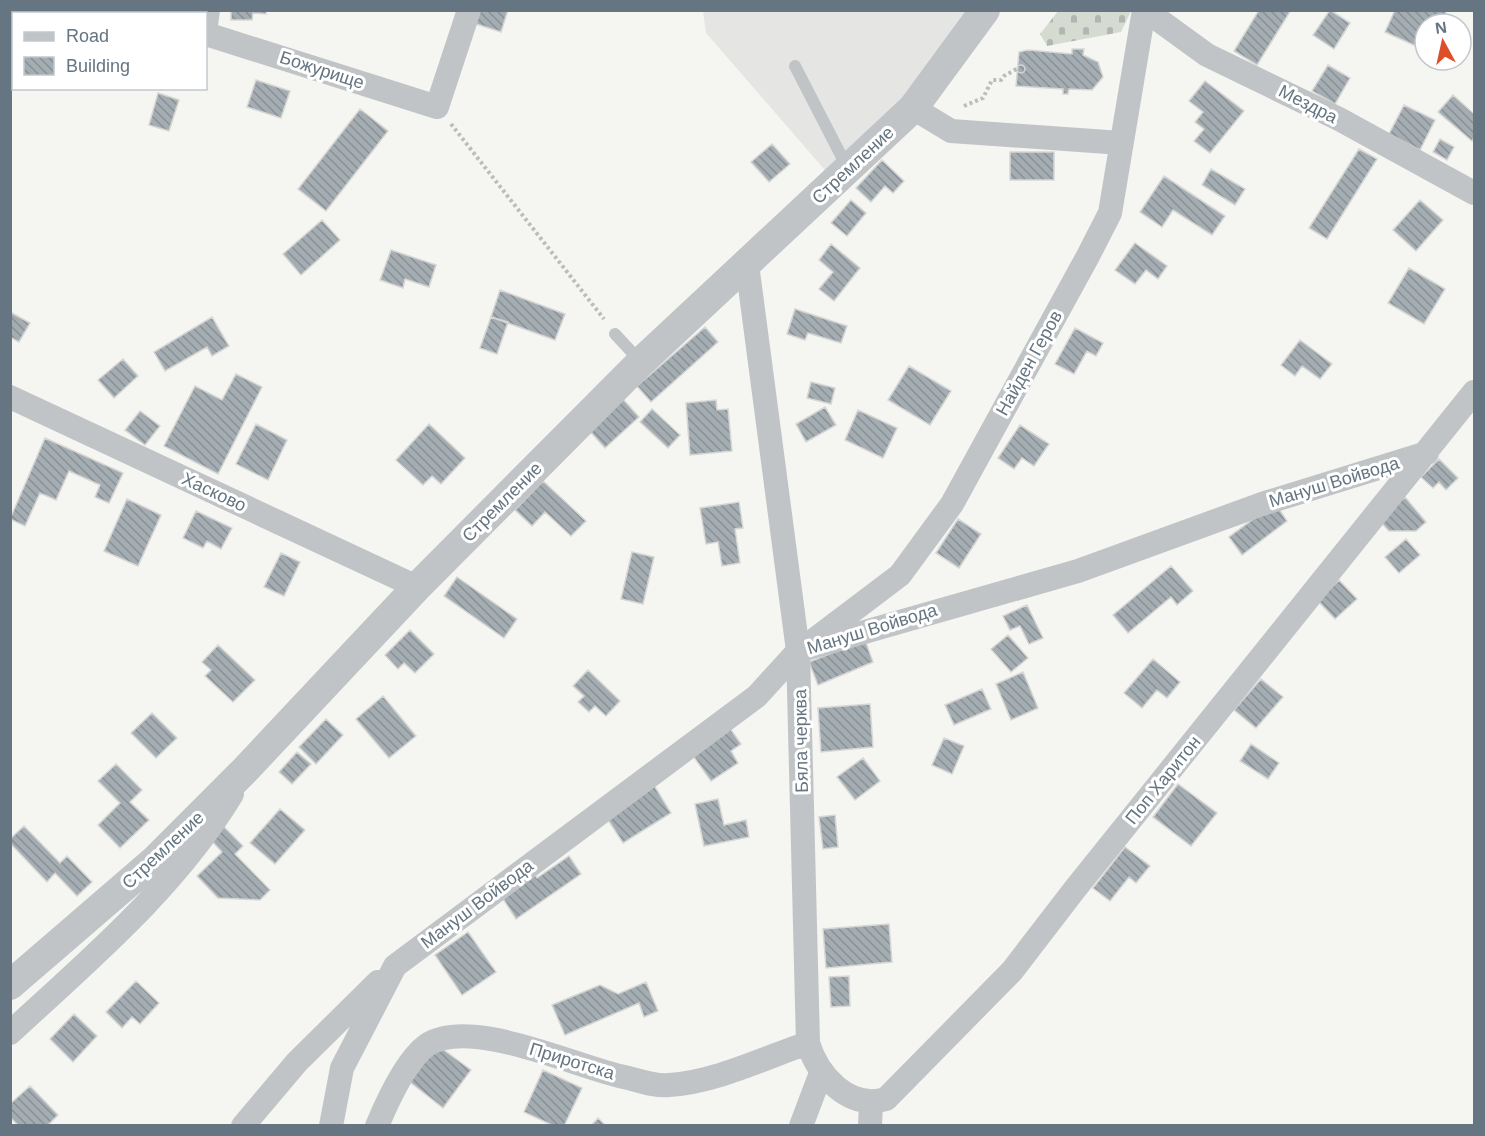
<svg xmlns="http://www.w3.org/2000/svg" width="1485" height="1136" viewBox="0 0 1485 1136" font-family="Helvetica,sans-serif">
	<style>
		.built { fill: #e5e6e4 }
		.cemetery { fill: url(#cemetery-stones) }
		.building { fill: url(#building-back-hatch); stroke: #d6d6d4; stroke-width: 1.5 }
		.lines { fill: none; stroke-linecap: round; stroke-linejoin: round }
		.path { stroke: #babcbe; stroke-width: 4; stroke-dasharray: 3 3; stroke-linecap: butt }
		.service { stroke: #c0c4c7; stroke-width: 12 }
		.minor { stroke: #c0c4c7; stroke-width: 24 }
		.tertiary { stroke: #c0c4c7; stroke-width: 30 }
		.labels { text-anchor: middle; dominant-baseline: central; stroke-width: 6; stroke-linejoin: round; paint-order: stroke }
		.street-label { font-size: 18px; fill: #657581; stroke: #fff }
	</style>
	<defs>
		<pattern id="cemetery-stones" width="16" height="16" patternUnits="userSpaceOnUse" patternTransform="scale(1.5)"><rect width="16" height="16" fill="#d6dbd2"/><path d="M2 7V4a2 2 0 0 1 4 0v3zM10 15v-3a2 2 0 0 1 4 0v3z" fill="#b1b6b0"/></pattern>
		<pattern id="building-back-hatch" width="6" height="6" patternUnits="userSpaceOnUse" patternTransform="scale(1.5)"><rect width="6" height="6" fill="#a4adb2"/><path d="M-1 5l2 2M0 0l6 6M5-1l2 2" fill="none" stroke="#899196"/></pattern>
	</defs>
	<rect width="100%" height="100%" fill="#f5f5f1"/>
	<path class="built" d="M703,11H971L910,99L831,177L706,33Z"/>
	<path class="cemetery" d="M1059,10H1131V11L1121,32L1047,46L1040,34Z"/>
	<path class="building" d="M10,10H26L25,14H14V24L10,23Z
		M231,10H266V14L253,13L252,20H231Z
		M474,10H508L501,32L470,22Z
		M1259,10H1291L1257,65L1234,51Z
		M1330,10L1350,23L1334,49L1313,35Z
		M1395,10H1447L1441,24H1425V50L1385,32Z
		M1072,49H1084L1083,55L1098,62L1103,77L1092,90L1069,89L1068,94H1063V89L1016,86L1019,52L1028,50L1072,54Z
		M1328,65L1350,78L1335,104L1312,91Z
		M1017 69a4 4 0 1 1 8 0a4 4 0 1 1-8 0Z
		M256,80L290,91L281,118L247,107Z
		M1205,81L1244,111L1210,153L1194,141L1204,129L1195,122L1203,112L1189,101Z
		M158,93L179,100L169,131L149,125Z
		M1453,95L1474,114V138L1472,141L1438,112Z
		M1404,105L1435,120L1420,150L1389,134Z
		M360,109L388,131L326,211L298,189Z
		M1440,139L1454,147L1447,160L1433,152Z
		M772,144L790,164L769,182L751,162Z
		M1359,149L1377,159L1327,239L1309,228Z
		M1010,152H1054V180H1010Z
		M882,160L904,181L893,193L885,186L871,202L856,188Z
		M1211,169L1245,189L1235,205L1202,185Z
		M1164,176L1225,216L1212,235L1173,210L1162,227L1140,212Z
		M851,200L866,213L847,236L831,223Z
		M1420,200L1443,220L1416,251L1393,230Z
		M322,220L340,240L301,275L283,254Z
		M1135,243L1167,266L1158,279L1146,270L1135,284L1115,270Z
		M831,244L860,268L834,301L819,289L833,272L819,260Z
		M391,250L436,265L429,287L405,279L403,288L380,280Z
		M1409,268L1445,289L1424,324L1388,303Z
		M500,290L565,314L555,340L491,317Z
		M795,309L847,326L841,343L808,333L805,340L787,334Z
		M10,312L30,323L19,342L12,338L10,340Z
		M212,317L229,346L212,356L207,347L165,371L154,352Z
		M491,317L508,322L497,354L480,348Z
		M705,327L718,342L651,402L637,386Z
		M1075,328L1103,343L1096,356L1087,351L1074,374L1055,364Z
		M1300,340L1332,364L1320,379L1302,366L1295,376L1281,365Z
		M123,359L138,376L114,398L98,380Z
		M909,366L951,391L930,425L888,400Z
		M236,374L262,387L218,474L164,446L195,386L222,400Z
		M811,382L835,388L831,404L807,398Z
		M621,397L639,417L605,448L587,428Z
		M716,400L717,410L728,409L732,451L690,455L686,403Z
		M825,407L836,425L806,442L796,424Z
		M652,409L680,435L668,448L640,422Z
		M858,410L897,428L883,458L845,440Z
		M140,411L160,426L145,445L125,430Z
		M256,424L287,440L268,480L236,464Z
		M429,424L465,458L441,484L432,476L423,485L396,460Z
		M1020,425L1049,444L1034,466L1022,458L1014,469L998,458Z
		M45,438L123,473L109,503L95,497L100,485L69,471L56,500L40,493L25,526L10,519Z
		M1439,459L1458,478L1446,490L1439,482L1433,488L1421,477Z
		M543,481L586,521L571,536L545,512L532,526L515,510Z
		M1405,497L1426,522L1416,531H1389L1379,520Z
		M127,499L161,515L138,566L104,551Z
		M739,502L743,528L735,529L740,563L722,566L718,542L706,544L700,508Z
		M1275,503L1287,521L1242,555L1229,537Z
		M196,511L232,528L221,549L207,541L203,548L183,538Z
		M958,519L981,534L959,568L936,553Z
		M1406,539L1420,555L1399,573L1385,557Z
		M632,552L654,557L643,604L621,599Z
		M281,553L300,562L284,596L264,587Z
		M1171,566L1193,591L1177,605L1171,597L1128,633L1113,615Z
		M457,577L517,619L504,638L444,596Z
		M1339,580L1357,599L1335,619L1318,601Z
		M1027,605L1043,638L1029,644L1020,626L1010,630L1003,616Z
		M410,630L434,654L415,673L404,663L398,669L385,655Z
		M1008,635L1028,658L1011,672L991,649Z
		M865,640L873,662L818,685L809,662Z
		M218,645L255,680L233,702L205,676L211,670L202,662Z
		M1153,659L1180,682L1167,698L1157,690L1142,708L1124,693Z
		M588,670L620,701L606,716L595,706L589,712L578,702L584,696L573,686Z
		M1023,672L1038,708L1011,720L996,684Z
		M1261,679L1283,697L1256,728L1234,710Z
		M982,689L991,709L954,725L945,705Z
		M383,696L416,736L389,758L356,719Z
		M870,704L873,747L821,752L818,708Z
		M152,713L177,738L156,758L131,733Z
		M326,719L343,735L316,764L299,747Z
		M729,727L741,744L731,751L738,763L711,781L691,753Z
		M944,738L964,746L952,774L932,765Z
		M1251,744L1279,763L1268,779L1240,761Z
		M297,752L311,764L292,784L279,772Z
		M863,758L880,781L855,800L837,777Z
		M116,764L142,790L130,802L149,820L120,848L98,825L120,803L98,781Z
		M652,782L671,813L623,843L603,812Z
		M1178,784L1217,813L1191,846L1153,817Z
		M718,799L724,825L746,820L749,837L704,846L695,804Z
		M280,809L305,830L275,864L250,843Z
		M835,815L838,847L823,849L819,817Z
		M24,826L60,863L67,856L92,882L77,896L55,873L47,882L10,843V839Z
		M223,826L243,846L235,854L270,890L260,900L218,898L197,876L222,852L210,839Z
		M1125,847L1150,866L1136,883L1129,877L1110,901L1093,888Z
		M569,856L581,874L516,919L500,894L533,872L537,878Z
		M889,924L892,962L826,968L823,929Z
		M468,932L496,972L462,995L435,955Z
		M849,976L850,1006L831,1007L829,977Z
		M136,981L159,1003L140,1024L132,1017L122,1028L106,1012Z
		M646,982L658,1011L644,1017L639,1003L565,1035L552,1005L600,985L618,994Z
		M74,1014L97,1036L73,1062L50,1039Z
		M437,1045L471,1070L443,1108L410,1082Z
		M543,1070L582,1088L564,1126H554L524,1112Z
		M30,1086L58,1115L47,1126H19L10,1117V1104Z
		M598,1118L606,1126H591Z"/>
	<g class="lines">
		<path class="path" d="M964,106L983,98L992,80H1001L1004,76L1018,68
			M451,124L604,319"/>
		<path class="service" d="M795,66L848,169
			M615,334L641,362"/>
		<path class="minor" d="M130,10L140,14
			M1145,10L1207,55L1339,119L1474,193
			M206,25L208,10
			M206,34L437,107L469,10
			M913,108L951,131L1121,143
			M747,264L798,651L808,1043C818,1076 849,1110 886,1099L1012,971L1075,889L1474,392
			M10,397L417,587
			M814,640L900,575L952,504L1088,256L1110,213L1144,10
			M10,1033C90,959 175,888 232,794
			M243,1126L297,1062L378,982
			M331,1126L342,1068L395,966L757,696L798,651L1078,571L1262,504L1427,453
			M377,1126C387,1102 406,1060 427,1045C470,1016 576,1067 624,1077C638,1080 655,1087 669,1085C716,1082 764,1058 808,1043
			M801,1126L821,1073
			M870,1126L871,1103"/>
		<path class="tertiary" d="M10,985L155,860L246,769L417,587L641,362L913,108L985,10"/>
	</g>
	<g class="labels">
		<g class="street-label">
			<text transform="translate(322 70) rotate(18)">Божурище</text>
			<text transform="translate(1308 104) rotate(27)">Мездра</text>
			<text transform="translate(853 165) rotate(-43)">Стремление</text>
			<text transform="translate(1029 363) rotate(-61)">Найден Геров</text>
			<text transform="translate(1334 482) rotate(-17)">Мануш Войвода</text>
			<text transform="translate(214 492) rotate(25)">Хасково</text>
			<text transform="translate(502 502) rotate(-45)">Стремление</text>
			<text transform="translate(872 629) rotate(-17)">Мануш Войвода</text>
			<text transform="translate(801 741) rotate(-91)">Бяла черква</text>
			<text transform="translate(1163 780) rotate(-51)">Поп Харитон</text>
			<text transform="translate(163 850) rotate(-43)">Стремление</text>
			<text transform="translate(477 904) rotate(-37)">Мануш Войвода</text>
			<text transform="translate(572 1061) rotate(17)">Приротска</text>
		</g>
	</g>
	<rect width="1485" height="1136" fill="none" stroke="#657581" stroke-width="24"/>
	<rect x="12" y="12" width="195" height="78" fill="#ffffff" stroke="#c1c8cd" stroke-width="1.5"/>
	<rect x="24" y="32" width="30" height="9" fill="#c0c4c7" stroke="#c1c8cd" stroke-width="1.5"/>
	<text x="66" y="42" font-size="18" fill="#657581">Road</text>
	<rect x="24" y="57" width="30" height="18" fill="url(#building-back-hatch)" stroke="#c1c8cd" stroke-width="1.5"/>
	<text x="66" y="72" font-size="18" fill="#657581">Building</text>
	<g transform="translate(1443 42) rotate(352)"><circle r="28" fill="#ffffff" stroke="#c1c8cd" stroke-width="1.5"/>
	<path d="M0-4.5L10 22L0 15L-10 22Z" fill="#dd4e29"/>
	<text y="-9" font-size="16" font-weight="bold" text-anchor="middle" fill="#657581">N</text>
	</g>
</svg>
